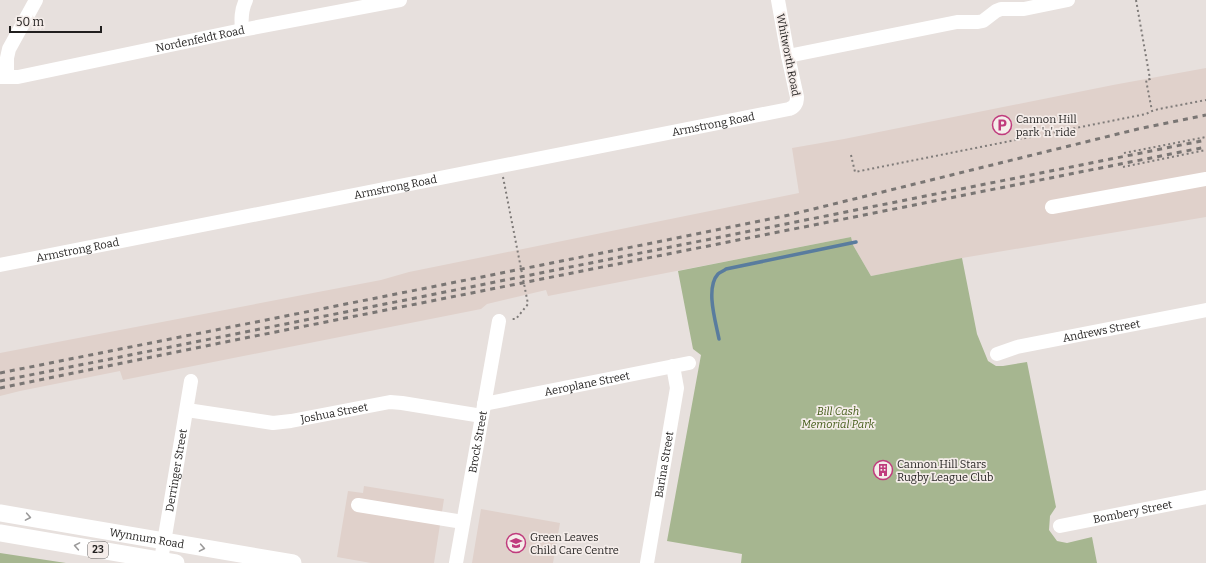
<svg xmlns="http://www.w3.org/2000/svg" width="1206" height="563" viewBox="0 0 1206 563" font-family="Bitter,serif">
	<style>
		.built { fill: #e0d1cb }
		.green { fill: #a6b690 }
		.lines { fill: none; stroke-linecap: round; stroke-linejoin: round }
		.stream { stroke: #597c9e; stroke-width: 3.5 }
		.path { stroke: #7f7b79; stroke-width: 2; stroke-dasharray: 2 3; stroke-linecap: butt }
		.minor { stroke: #fff; stroke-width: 14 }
		.major { stroke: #fff; stroke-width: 17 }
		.rail { stroke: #7a7674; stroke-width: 3; stroke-dasharray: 5 5; stroke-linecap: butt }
		.oneway { stroke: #9b9a9a }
		.labels { text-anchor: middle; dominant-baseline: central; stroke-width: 3.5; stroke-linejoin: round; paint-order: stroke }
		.shield { fill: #f5edea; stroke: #615d5b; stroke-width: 1 }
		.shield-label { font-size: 10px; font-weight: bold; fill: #211f1e }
		.street-label { font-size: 11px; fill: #211f1e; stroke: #f5edea }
		.poi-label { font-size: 11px; fill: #211f1e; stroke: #f5edea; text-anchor: start }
		.park-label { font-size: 11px; font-style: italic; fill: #455d1a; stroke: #f5edea }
	</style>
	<rect width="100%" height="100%" fill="#e7e0dd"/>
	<path class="built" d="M1206,68V217L962,258L871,276L853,245L851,237L548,296L546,290L487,304L481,309L123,380L120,371L20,391L0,396V353L381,280L409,272L799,193L792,148L844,139L1113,85Z
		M364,486L444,499L434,563H371L337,557L348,491L363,493Z
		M481,509L560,523L553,563H472Z"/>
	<path class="green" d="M851,237L853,245L871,276L962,258L977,334L988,361L996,366H1003L1027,362L1056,507L1050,516L1049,530L1057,541L1067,543L1092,537L1097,563H741L742,554L667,541L701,355L693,349L678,271Z
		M0,553L66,563H0Z"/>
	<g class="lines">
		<path class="stream" d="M719,339C716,323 705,288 718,274C720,272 724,271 726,269L856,242"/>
		<path class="path" d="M1136,0L1150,79L1146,80L1152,111L1159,109L1206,100
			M1124,153L1206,137
			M851,155L855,172L1146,114L1152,111
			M1123,167L1206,150
			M503,177L528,304L516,319H511"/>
		<g class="minor">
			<path d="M242,30C241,19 241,10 246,0"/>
			<path d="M788,56L957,22H978L983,21L996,11L1001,9H1024L1068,0"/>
			<path id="s1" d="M0,77H18L242,30L400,0"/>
			<path d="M7,77V58L9,49L36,0"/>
			<path d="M1052,207L1206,179"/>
			<path id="s2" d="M0,265L789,109C795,107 797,103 797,97L788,56L778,0"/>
			<path id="s3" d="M997,354L1017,347L1206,310"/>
			<path id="s4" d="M484,404L689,363"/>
			<path id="s5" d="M187,410L273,423L291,421L390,402L402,403L482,416"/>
			<path d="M358,505L463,522"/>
			<path id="s6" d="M1060,526L1206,497"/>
			<path id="s7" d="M161,560L191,381"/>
			<path id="s8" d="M456,563L499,321"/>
			<path id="s9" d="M647,563L677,388L673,366"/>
		</g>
		<g class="major">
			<path id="s10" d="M0,513L293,563"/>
			<path d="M0,533L176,563"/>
		</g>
		<path class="rail" d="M0,373L667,240L789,215L1138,129L1206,115
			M0,381L1206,140
			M0,388L220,343L1206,147"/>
	</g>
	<defs><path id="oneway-chevron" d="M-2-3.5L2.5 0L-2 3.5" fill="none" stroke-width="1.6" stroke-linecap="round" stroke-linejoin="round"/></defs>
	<g class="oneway">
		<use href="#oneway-chevron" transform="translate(28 517) rotate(10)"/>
		<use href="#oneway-chevron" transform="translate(77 546) rotate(-170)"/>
		<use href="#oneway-chevron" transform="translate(202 548) rotate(10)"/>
	</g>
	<defs>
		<symbol id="parking-ring" viewBox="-11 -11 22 22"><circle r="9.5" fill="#f5edea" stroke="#c03b7d" stroke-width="1.5"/><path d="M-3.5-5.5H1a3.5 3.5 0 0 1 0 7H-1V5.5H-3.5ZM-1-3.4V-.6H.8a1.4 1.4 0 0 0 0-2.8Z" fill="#c03b7d"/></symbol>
		<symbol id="building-ring" viewBox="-11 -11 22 22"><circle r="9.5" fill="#f5edea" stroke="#c03b7d" stroke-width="1.5"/><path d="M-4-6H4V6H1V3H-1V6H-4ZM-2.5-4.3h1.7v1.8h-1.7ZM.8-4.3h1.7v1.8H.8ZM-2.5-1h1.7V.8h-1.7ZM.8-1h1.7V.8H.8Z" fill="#c03b7d"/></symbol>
		<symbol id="school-ring" viewBox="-11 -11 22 22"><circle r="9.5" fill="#f5edea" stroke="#c03b7d" stroke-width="1.5"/><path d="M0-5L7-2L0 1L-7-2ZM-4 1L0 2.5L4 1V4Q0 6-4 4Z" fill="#c03b7d"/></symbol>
	</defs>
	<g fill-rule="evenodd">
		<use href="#parking-ring" x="991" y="114" width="22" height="22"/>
		<use href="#building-ring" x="872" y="459" width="22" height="22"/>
		<use href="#school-ring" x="505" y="532" width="22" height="22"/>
	</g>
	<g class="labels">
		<rect class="shield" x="88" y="542" width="20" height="16" rx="3"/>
		<g class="shield-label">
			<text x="98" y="550">23</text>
		</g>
		<g class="street-label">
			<text stroke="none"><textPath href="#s1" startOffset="204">Nordenfeldt Road</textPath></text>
			<text transform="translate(788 55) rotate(79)">Whitworth Road</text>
			<text stroke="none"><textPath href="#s2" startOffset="727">Armstrong Road</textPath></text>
			<text stroke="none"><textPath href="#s2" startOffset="403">Armstrong Road</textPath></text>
			<text stroke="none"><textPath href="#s2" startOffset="79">Armstrong Road</textPath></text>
			<text stroke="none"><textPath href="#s3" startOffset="107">Andrews Street</textPath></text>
			<text stroke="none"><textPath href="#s4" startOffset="105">Aeroplane Street</textPath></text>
			<text stroke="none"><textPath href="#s5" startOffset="149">Joshua Street</textPath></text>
			<text stroke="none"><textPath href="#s8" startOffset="123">Brock Street</textPath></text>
			<text stroke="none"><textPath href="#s9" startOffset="100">Barina Street</textPath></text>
			<text stroke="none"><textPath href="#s7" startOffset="91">Derringer Street</textPath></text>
			<text stroke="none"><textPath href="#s6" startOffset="74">Bombery Street</textPath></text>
			<text stroke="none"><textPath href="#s10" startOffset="149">Wynnum Road</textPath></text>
		</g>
		<g class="poi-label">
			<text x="1016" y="119">Cannon Hill<tspan x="1016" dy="13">park 'n' ride</tspan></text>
			<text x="897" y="464">Cannon Hill Stars<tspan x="897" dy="13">Rugby League Club</tspan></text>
			<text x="530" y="537">Green Leaves<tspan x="530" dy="13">Child Care Centre</tspan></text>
		</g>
		<g class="park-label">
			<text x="838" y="411">Bill Cash<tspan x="838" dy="13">Memorial Park</tspan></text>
		</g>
	</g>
	<path d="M10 26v6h91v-6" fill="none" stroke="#211f1e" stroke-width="2"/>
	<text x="16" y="26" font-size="12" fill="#211f1e" stroke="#f5edea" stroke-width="3" paint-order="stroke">50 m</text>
</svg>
